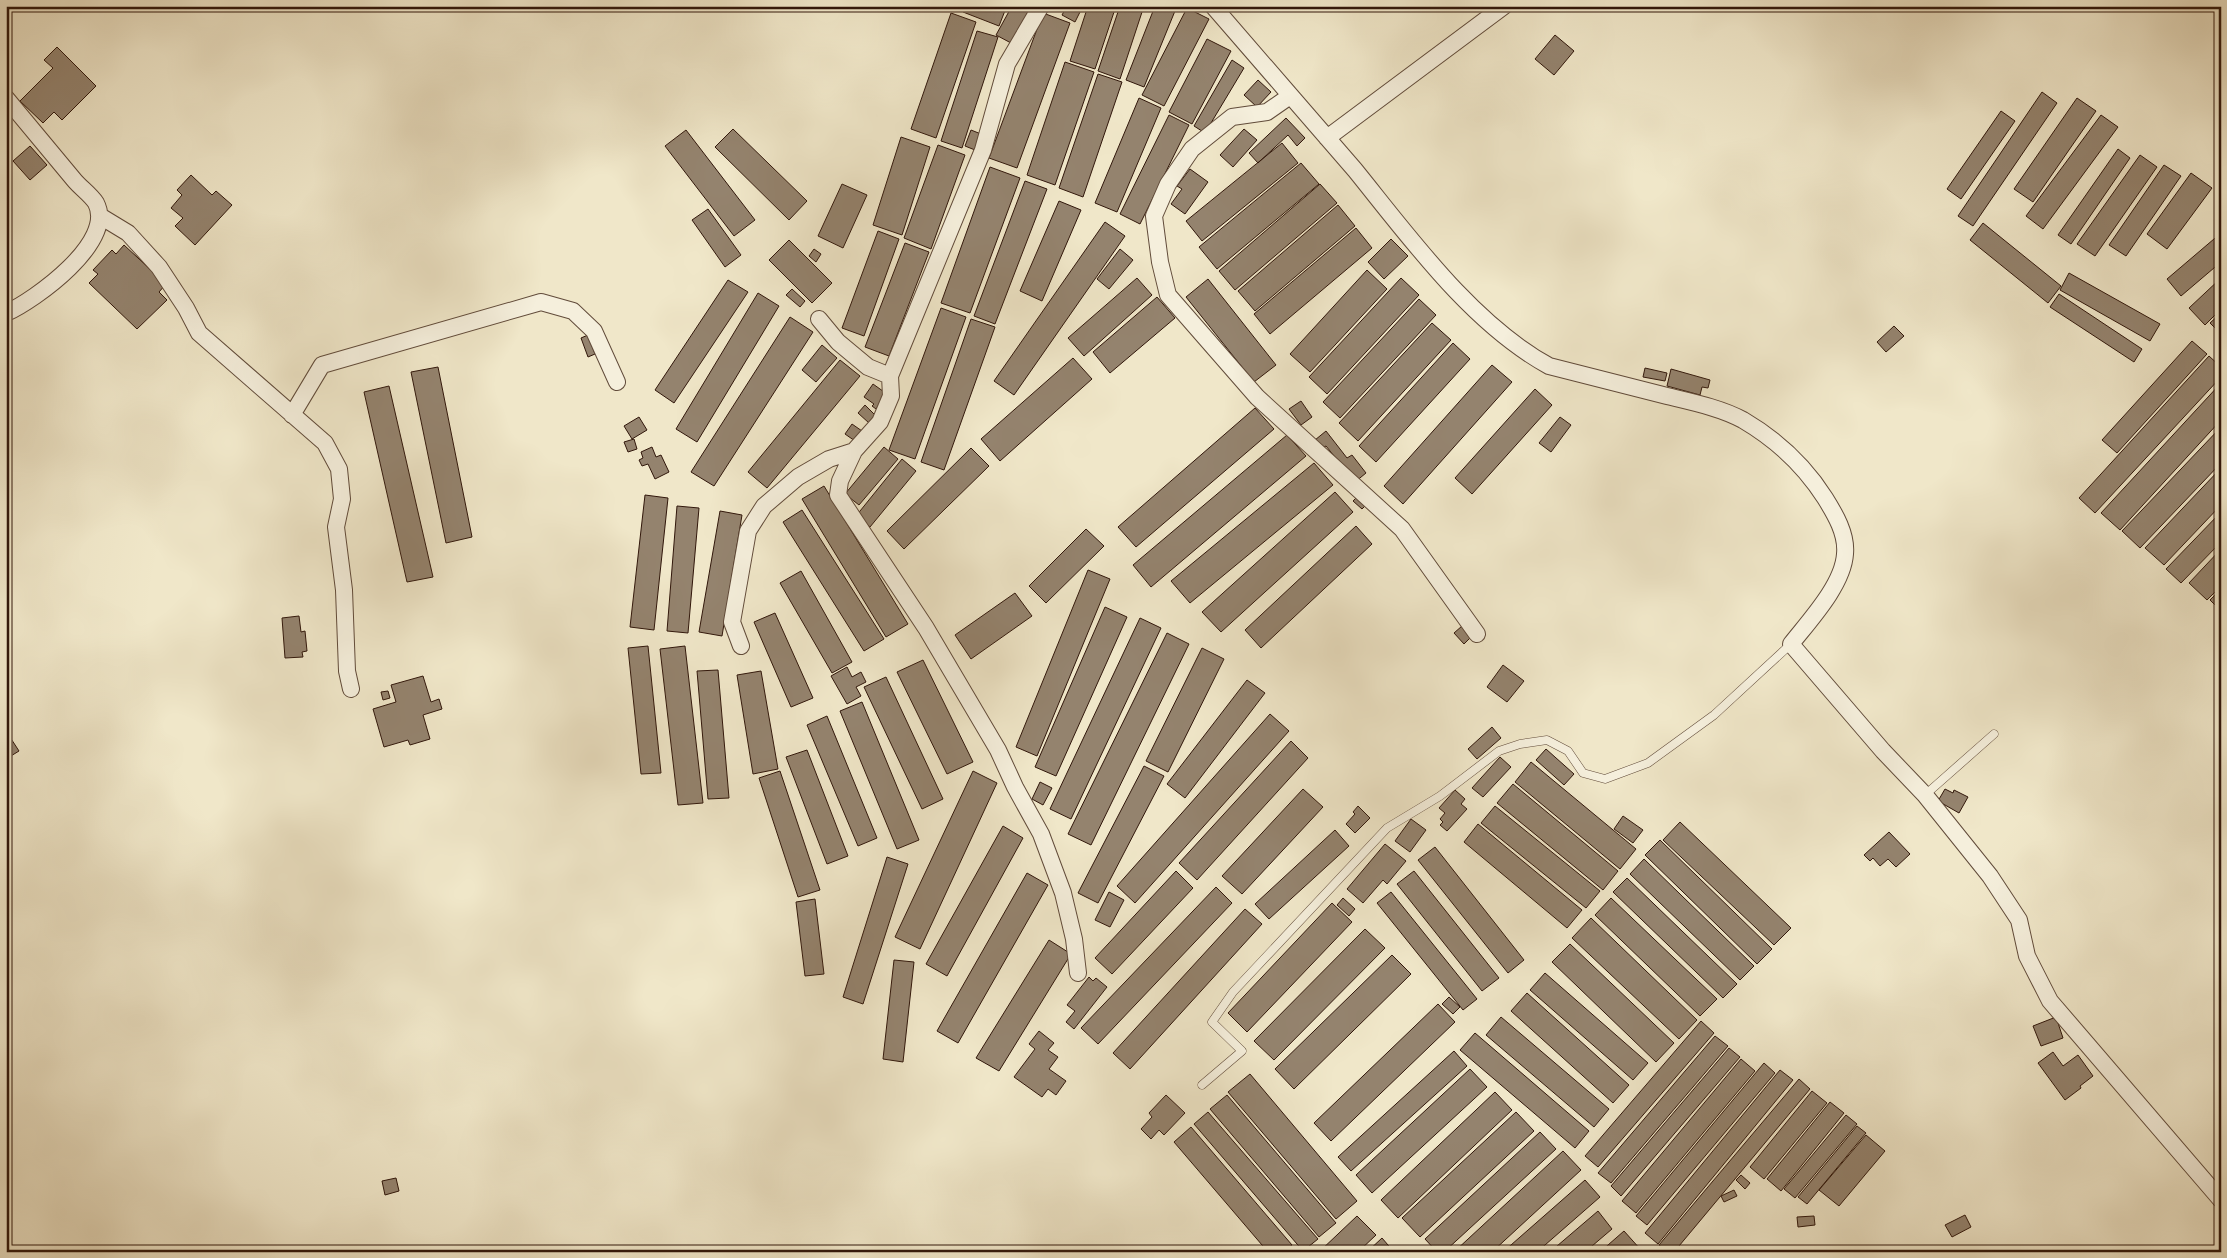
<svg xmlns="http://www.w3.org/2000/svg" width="2227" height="1258" viewBox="0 0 2227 1258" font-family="'Sorts Mill Goudy',serif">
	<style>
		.building { fill: #94836e; stroke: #31170b }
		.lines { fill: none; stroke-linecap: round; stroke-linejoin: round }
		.lane-casing { stroke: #614b3a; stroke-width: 9 }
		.street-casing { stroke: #614b3a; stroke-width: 18 }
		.lane { stroke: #f5efdc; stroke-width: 8 }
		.street { stroke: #f5efdc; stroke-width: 16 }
	</style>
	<rect width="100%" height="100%" fill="#f0e7c9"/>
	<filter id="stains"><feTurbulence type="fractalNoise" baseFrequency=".004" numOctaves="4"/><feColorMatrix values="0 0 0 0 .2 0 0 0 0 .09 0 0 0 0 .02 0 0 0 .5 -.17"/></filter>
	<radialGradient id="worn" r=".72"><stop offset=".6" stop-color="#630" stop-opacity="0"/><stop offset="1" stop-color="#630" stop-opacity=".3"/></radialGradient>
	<path class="building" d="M965,6H989L998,10L999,6L1006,8L999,26L963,12Z
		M1012,6H1017L1028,12L1011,43L996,35Z
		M1067,6H1083L1075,22L1062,15Z
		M1088,6H1116L1095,69L1070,61Z
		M1120,6H1144L1120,79L1098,71Z
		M1155,6H1177L1144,87L1126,80Z
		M1187,8L1209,19L1164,106L1142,95Z
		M951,13L976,22L936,138L911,129Z
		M1043,13L1070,23L1017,168L989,158Z
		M977,31L998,37L962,148L941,141Z
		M1555,35L1574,51L1554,75L1535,59Z
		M1207,39L1231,51L1192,124L1169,112Z
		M57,47L96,86L62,120L54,112L43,123L20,101L53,68L44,60Z
		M1232,60L1244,68L1205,133L1194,126Z
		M1065,62L1094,72L1055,185L1027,175Z
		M1098,74L1122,82L1083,197L1059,188Z
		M1258,80L1271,92L1257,107L1244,95Z
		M2042,92L2057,103L1973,226L1958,216Z
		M1139,98L1161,108L1117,212L1095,203Z
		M2077,98L2096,111L2033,202L2014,189Z
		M2001,111L2015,121L1961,199L1947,189Z
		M1169,115L1189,125L1140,224L1120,214Z
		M2101,115L2118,127L2043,229L2026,216Z
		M1286,118L1305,138L1297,146L1288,135L1258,163L1249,153Z
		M733,129L807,201L789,220L715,147Z
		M1244,129L1257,140L1233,167L1220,155Z
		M686,130L755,220L734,236L665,146Z
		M971,130L981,134L975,150L965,146Z
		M901,137L930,147L902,235L873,225Z
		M1282,143L1298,163L1202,241L1186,221Z
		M938,145L965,155L931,249L904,238Z
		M30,146L47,165L30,180L13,161Z
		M2118,149L2130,158L2071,244L2058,235Z
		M2140,155L2157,167L2095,256L2077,244Z
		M1301,163L1319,184L1217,269L1199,247Z
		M2164,165L2181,176L2126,256L2109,245Z
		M990,167L1020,178L970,313L941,303Z
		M1190,169L1208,182L1185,214L1171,204L1182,189L1177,186Z
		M2191,173L2212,188L2167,249L2147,234Z
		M191,175L212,195L216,191L232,205L195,245L175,226L183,218L171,208L182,195L177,190Z
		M1025,181L1047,189L995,324L974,316Z
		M842,184L867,195L843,248L818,236Z
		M1320,184L1337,203L1235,290L1219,271Z
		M1059,201L1081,210L1042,301L1020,291Z
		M1338,205L1355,226L1255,311L1238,291Z
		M708,209L741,255L725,267L692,220Z
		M1105,222L1125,236L1014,395L994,381Z
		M1983,223L2061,286L2048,303L1970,240Z
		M1356,228L1372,248L1270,334L1254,314Z
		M878,231L899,239L864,336L842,328Z
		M2221,233V262L2181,296L2167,279Z
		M1391,239L1408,256L1384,279L1368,262Z
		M789,240L832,283L812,303L769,260Z
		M905,243L929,252L889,356L865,347Z
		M124,245L166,284L159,292L167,300L137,329L89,283L98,274L93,270L112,250L116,254Z
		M814,249L821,254L816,262L809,256Z
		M1120,249L1133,260L1109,289L1097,279Z
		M1367,270L1387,289L1310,372L1290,354Z
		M2069,273L2160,324L2150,341L2060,290Z
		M1137,278L1152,295L1084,356L1068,338Z
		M1401,278L1419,295L1327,394L1309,377Z
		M2221,278V309L2205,325L2189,308Z
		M1208,279L1276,365L1254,382L1186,297Z
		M728,280L748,292L674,403L655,390Z
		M792,289L805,301L800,307L786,295Z
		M758,293L779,306L697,442L676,429Z
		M2059,294L2142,349L2134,362L2050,307Z
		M1157,297L1175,318L1110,373L1093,352Z
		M1419,299L1436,315L1340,418L1323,402Z
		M941,308L966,317L915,459L889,450Z
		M2221,313V334L2210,323Z
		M790,317L813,332L714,486L691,472Z
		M971,319L995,327L944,470L921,462Z
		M1432,323L1451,340L1358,441L1339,423Z
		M1894,326L1904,336L1886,352L1877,342Z
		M588,335L595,354L588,357L581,338Z
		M2192,341L2207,354L2117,453L2102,440Z
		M1453,343L1470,359L1376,462L1359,446Z
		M822,345L837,358L816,382L802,370Z
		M2209,356L2221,367V377L2095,513L2079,498Z
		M1073,358L1092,379L1000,461L981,439Z
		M840,360L860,376L767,488L748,472Z
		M1492,365L1512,382L1403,504L1384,486Z
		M438,367L472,537L446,543L411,372Z
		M1645,368L1667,373L1665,381L1643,377Z
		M1671,369L1710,380L1708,388L1702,387L1700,395L1667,386Z
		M2221,383V420L2120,530L2101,513Z
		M873,384L887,394L876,409L872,406L874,404L864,397Z
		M389,386L433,577L407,582L364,392Z
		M1535,389L1552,405L1472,494L1455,478Z
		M1301,401L1312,417L1301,425L1289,409Z
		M865,405L876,416L869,423L858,413Z
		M1255,408L1274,429L1136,547L1118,527Z
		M639,417L647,430L632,439L624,426Z
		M1560,417L1571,425L1551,452L1539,443Z
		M852,424L862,431L855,441L845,434Z
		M2221,427V463L2140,548L2122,531Z
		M1326,431L1347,458L1352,455L1366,473L1355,482L1326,446L1322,448L1315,440Z
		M1287,435L1306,456L1151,587L1133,565Z
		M634,439L637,449L628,452L624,442Z
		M652,447L656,457L661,455L669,472L655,479L648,464L642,466L639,460L643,458L641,452Z
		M884,447L898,459L859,505L845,494Z
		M971,448L989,466L904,549L887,531Z
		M902,459L916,471L870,527L856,516Z
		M1314,463L1333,485L1190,603L1171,581Z
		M2221,468V505L2164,565L2145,548Z
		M824,486L908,624L886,637L802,499Z
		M1335,492L1353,512L1221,632L1202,612Z
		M645,495L668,498L654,630L630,627Z
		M1358,496L1367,504L1362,509L1353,501Z
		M677,506L699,508L688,633L667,631Z
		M802,510L884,639L864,651L783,522Z
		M720,511L742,515L722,636L699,632Z
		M2221,512V542L2181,583L2166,569Z
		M1356,526L1372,544L1261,648L1245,630Z
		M1086,529L1104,546L1046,603L1029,586Z
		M2221,549V586L2207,600L2189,583Z
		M1088,570L1110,579L1037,756L1016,747Z
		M801,571L852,662L832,673L780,583Z
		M2221,589V611L2210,600Z
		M1015,593L1032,616L971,659L955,635Z
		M1105,607L1127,617L1056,776L1035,767Z
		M775,613L813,698L791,707L754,622Z
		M299,616L301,632L305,631L307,651L302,652L303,657L285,658L282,618Z
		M1140,618L1161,628L1071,819L1050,809Z
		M1462,626L1472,636L1464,644L1454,633Z
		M1167,633L1189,644L1091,845L1068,834Z
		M648,646L661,773L641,774L628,648Z
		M685,646L703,803L678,805L660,649Z
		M1202,648L1224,659L1168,772L1146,761Z
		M923,660L973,762L947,774L897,672Z
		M1503,665L1524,681L1507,702L1487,687Z
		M847,667L852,677L861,672L866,682L856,687L861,696L847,704L831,676Z
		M718,670L729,798L708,799L697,671Z
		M761,671L778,769L753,774L737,675Z
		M423,676L431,702L439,699L442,709L423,715L430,739L410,745L408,740L384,747L373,709L396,702L391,685Z
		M886,677L943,799L922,809L864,687Z
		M1247,680L1265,693L1185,798L1167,784Z
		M388,691L390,698L383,700L381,692Z
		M862,702L919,840L897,849L840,711Z
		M1270,714L1289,731L1135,903L1117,886Z
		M827,716L877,838L858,846L807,725Z
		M1492,727L1501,738L1477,759L1468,749Z
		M6,731L19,751L6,759Z
		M1291,741L1308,758L1197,880L1179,863Z
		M1546,749L1574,774L1564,785L1536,760Z
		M807,750L848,856L827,864L786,757Z
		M1500,757L1511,767L1483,797L1472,788Z
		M1531,762L1636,849L1620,869L1515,782Z
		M1144,766L1164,776L1098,903L1078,893Z
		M780,771L820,890L798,897L759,778Z
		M973,771L997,783L920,949L895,937Z
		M1040,782L1052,788L1043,805L1032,799Z
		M1513,784L1618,871L1603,890L1497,803Z
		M1303,789L1323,807L1242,894L1222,876Z
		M1945,789L1953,793L1954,790L1968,797L1959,813L1938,801Z
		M1455,790L1465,799L1461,804L1467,809L1447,831L1440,825L1443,822L1440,819L1445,813L1439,808Z
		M1358,806L1370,818L1355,833L1346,824L1355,814L1353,812Z
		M1495,806L1600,891L1586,908L1481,823Z
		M1623,816L1643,830L1633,843L1614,829Z
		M1411,819L1426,830L1410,852L1395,841Z
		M1680,822L1791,928L1774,945L1663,840Z
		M1478,824L1582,910L1567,928L1464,842Z
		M1003,826L1023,838L947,976L926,964Z
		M1335,830L1349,846L1269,919L1255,904Z
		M1889,832L1910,854L1896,867L1888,859L1880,866L1873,858L1870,861L1864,855Z
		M1660,840L1772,949L1757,964L1645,855Z
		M1385,844L1406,861L1387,884L1383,880L1363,903L1347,889Z
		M1435,847L1524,960L1508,973L1418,860Z
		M887,857L908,864L863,1004L843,997Z
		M1644,859L1754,966L1740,980L1630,874Z
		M1176,871L1193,888L1112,974L1095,958Z
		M1414,871L1499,978L1482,991L1397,884Z
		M1027,873L1048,885L958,1043L937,1031Z
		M1627,878L1737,984L1723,998L1613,892Z
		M1216,887L1232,903L1098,1044L1081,1028Z
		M1109,892L1124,900L1110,927L1095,920Z
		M1391,892L1477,999L1463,1010L1377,903Z
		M1343,898L1355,909L1349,916L1337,905Z
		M1611,898L1717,999L1700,1016L1595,915Z
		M815,899L824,974L805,976L796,902Z
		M1332,903L1352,922L1247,1032L1228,1013Z
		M1245,909L1262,924L1130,1069L1113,1053Z
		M1591,918L1697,1020L1679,1039L1572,938Z
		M1365,929L1385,948L1274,1060L1254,1041Z
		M1049,940L1071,954L999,1071L976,1058Z
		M1570,944L1674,1043L1656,1062L1552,962Z
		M1392,955L1411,974L1294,1089L1275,1069Z
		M894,960L914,962L903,1062L883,1059Z
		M1545,973L1648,1063L1633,1080L1530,990Z
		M1089,977L1093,981L1096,978L1107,987L1074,1029L1066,1022L1075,1011L1067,1005Z
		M1527,993L1629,1085L1613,1103L1511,1011Z
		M1449,997L1460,1007L1453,1014L1442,1004Z
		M1438,1004L1455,1022L1331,1141L1314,1123Z
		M1501,1017L1609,1109L1594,1127L1486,1035Z
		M2056,1017L2063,1038L2041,1046L2033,1026Z
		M1701,1021L1714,1033L1598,1167L1585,1156Z
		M1039,1031L1054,1043L1048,1050L1058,1057L1049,1069L1066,1081L1056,1095L1048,1089L1042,1097L1014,1077L1035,1049L1029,1044Z
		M1475,1033L1589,1131L1575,1148L1460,1050Z
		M1715,1036L1728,1046L1611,1183L1598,1173Z
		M1729,1048L1740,1057L1621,1196L1611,1186Z
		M1454,1051L1467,1066L1351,1171L1338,1157Z
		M2053,1052L2063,1066L2078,1055L2093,1076L2080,1086L2081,1088L2065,1100L2038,1063Z
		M1741,1059L1755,1071L1636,1213L1622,1201Z
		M1764,1063L1775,1073L1647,1225L1636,1216Z
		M1470,1069L1487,1087L1372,1193L1356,1175Z
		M1780,1070L1793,1080L1658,1244L1645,1233Z
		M1250,1074L1357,1201L1336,1219L1228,1092Z
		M1799,1079L1810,1089L1674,1252H1667L1659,1245Z
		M1812,1091L1827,1103L1764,1179L1750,1167Z
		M1495,1092L1512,1110L1398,1218L1381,1200Z
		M1166,1095L1185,1113L1164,1135L1159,1130L1151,1139L1141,1129L1152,1117L1149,1113Z
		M1227,1095L1336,1223L1319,1237L1210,1109Z
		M1830,1102L1844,1113L1781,1191L1767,1179Z
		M1208,1112L1318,1239L1303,1251L1194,1124Z
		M1516,1112L1534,1131L1420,1237L1402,1218Z
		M1846,1115L1857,1124L1795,1198L1784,1189Z
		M1857,1126L1866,1133L1807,1204L1798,1197Z
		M1191,1127L1292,1245L1284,1252H1268L1174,1142Z
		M1540,1132L1556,1149L1444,1252H1437L1425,1239Z
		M1866,1135L1885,1151L1839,1206L1819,1190Z
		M1563,1151L1581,1170L1492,1252H1454Z
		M1741,1175L1750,1183L1745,1189L1736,1180Z
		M396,1178L399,1191L385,1195L382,1181Z
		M1585,1180L1600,1197L1537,1252H1503Z
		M1734,1190L1737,1196L1724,1202L1721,1196Z
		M1598,1211L1612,1229L1585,1252H1550Z
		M1965,1215L1971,1227L1952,1237L1945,1225Z
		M1357,1216L1376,1235L1358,1252H1319Z
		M1814,1216L1815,1225L1798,1227L1797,1217Z
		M1624,1231L1641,1250L1639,1252H1600Z
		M1382,1238L1394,1252H1367Z"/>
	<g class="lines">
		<defs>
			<path id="lane" d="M1925,795L1994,734
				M1202,1085L1242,1051L1212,1022L1233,992L1387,828L1440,796L1499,751L1520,744L1547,740L1568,751L1583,773L1605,779L1648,763L1714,715L1791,644"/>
			<path id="street" d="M1213,6C1260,61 1308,115 1355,170C1410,238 1472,324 1549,366C1589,376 1628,386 1667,396C1692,402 1721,408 1743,420C1777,440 1804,465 1825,498C1835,514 1847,534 1845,554C1843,585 1809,621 1791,644L1883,751L1925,795L1990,876L2019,920L2027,956L2050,1001L2221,1200
				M1290,96L1267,112L1232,117L1192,149L1168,184L1154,216L1160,262L1168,295L1257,397L1402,529L1477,634
				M6,98C29,126 52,153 75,181C81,188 91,195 96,203C116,242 35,300 6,313
				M1327,138L1504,6
				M100,216L128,233L159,267L186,308L199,333L325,443L339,469L342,499L336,527L344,590L347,671L351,689
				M819,319L838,342L868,367L890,376
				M292,415L322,365L541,302L573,311L594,331L617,382
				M854,451L840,481L838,495L926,628L998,750L1015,787L1041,834L1063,893L1074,939L1078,973
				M741,646L732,622L748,531L764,506L798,477L829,459L854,451L880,422L891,396L890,376L983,150L1007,64L1041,6"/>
		</defs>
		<use href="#lane" class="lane-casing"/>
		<use href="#street" class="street-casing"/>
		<use href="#lane" class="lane"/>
		<use href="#street" class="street"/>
	</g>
	<rect width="2227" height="1258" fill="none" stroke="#f0e7c9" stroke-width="25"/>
	<rect x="8" y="8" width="2212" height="1243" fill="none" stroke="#31170b" stroke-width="2.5"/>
	<rect x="12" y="12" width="2202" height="1233" fill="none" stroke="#31170b"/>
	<rect width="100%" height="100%" filter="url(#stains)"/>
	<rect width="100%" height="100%" fill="url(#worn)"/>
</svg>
